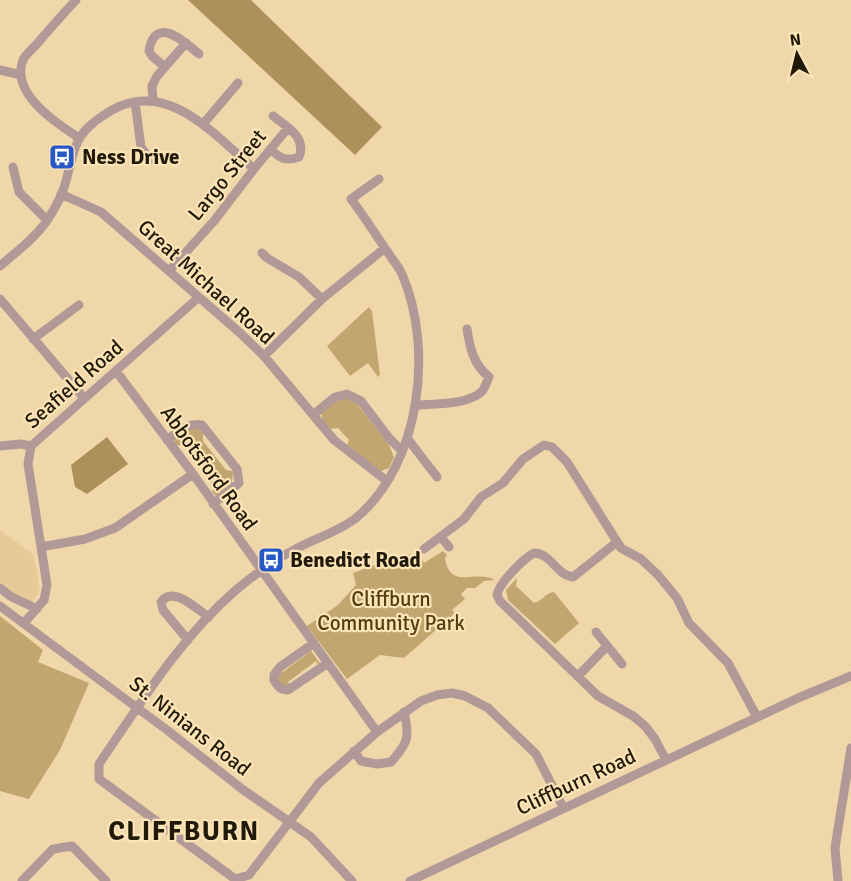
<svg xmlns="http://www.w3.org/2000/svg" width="851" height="881" viewBox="0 0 851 881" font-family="Signika,sans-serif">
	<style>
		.built { fill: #e6cb98 }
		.green { fill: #c1a670 }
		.forest { fill: #ad915a }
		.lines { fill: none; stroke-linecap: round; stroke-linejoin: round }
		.minor { stroke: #b19997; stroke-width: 9 }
		.labels { text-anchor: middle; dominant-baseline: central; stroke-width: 4.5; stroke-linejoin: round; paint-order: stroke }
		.poi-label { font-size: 21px; font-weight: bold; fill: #221a08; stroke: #fce4b7; text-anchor: start }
		.street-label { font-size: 21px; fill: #221a08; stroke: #fce4b7 }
		.park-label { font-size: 21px; fill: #523e11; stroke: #fce4b7 }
		.district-label { font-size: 27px; font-weight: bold; letter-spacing: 1.5px; fill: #221a08; stroke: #fce4b7 }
	</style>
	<rect width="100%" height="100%" fill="#efd7aa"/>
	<path class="built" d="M0,530L34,555L40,590L28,611L24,605L0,592Z"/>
	<path class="green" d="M369,307L372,311L380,375L378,377L368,363L350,376L327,346Z
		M337,397L354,400L389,445L394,457L389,468L381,471L347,446L349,440L338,428L331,429L324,423L321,414Z
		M203,429V441L226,470L233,471L232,483L216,496L212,492L214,486L186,446L176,445L174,442C180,429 190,429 203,429Z
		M443,551L447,555L445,558C450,591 476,569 495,580L484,581L475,588H467L461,594L465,599L452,610L455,613L404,658L380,655L347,679L307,626L338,605L356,585L353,573L396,557L398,558L409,554L412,559L418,556L424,563Z
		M517,578L516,586L534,603C542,601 547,592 554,592L579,623L555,644L508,600L506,590Z
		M0,616L43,650L38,662L89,683L60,750L29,799L0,791Z
		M311,651L322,666L320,667L316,661L288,682L291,687L282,686L278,678L279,675Z"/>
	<path class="forest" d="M188,0H251L382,127L355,155Z
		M107,437L128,464L87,494L75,487L71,465Z"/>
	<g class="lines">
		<path class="minor" d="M76,0C62,15 49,30 35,46C31,50 25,55 23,60C10,93 56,123 79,138
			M165,67L152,56L149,51C155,14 185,42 199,54
			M0,70L21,75
			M153,101L152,86L157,76L186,43
			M135,102L141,147L150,160
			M203,124L238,83
			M270,149C280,158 285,162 299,157C307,137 287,127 273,116
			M13,167L19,192L47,220
			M379,179L351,199C364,216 375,234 387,251C392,259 398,266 402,274C434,348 421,464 356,518C337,533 312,539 292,551C272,561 253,576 236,590C180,638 140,704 99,764V779L235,879L249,875L319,783L377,732L421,701L437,695L452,693L465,696L488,708L536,754L563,807
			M61,194L101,212L239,332L264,356L334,440L387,481
			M262,253L267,258L299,277L322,299
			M0,266C16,252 34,239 46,222C52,213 58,203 62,193C69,176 70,157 78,141C85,127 99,118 112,110C168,79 215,135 254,169
			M169,271L214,221L254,169L288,128
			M0,299L84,398
			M33,339L79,305
			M264,356L322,299L385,248
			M116,371L193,474L377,732
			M416,405C433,404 471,405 483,390C485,387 487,381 489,377C473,364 470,348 467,329
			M313,415L335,397L347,394L361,401L389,438L402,451
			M407,438L437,477
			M167,440C178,432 188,422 202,425L237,469L239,483L213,504
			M0,446L21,444L31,446
			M441,537L449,547
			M617,542L573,577C556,575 551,553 534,553C523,559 499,583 497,595L500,601L598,696L633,716L645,726L655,739L666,760
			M41,547L85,539L115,528L193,474
			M424,549L464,519L481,497L503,483L523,459L544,445L552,447L567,462L621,548L641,559L658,575L677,598L689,623L728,663L757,717
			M0,588L10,596L37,609
			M0,606L167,730L242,789L311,837L352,881
			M24,623L44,600L47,585L28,464L31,446L199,297
			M596,632L622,664
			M188,640L163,610L161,602C173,585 196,609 209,617
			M314,643L280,667L274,675V680C278,687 281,690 288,690L328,663
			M578,676L607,646
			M354,751L361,761L377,764L391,762C408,743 410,738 404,712
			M22,881L53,849L72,846L106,881
			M410,881L798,698L851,676
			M838,881L835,848L851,748"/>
	</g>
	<defs>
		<symbol id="bus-square" viewBox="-11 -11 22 22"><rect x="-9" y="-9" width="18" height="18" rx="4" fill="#2858c6" stroke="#fce4b7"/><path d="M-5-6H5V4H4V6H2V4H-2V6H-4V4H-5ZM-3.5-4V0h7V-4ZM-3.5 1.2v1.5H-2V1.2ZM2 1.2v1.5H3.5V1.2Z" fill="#fff"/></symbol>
	</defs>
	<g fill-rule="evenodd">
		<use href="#bus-square" x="47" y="142" width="30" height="30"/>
		<use href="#bus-square" x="256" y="545" width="30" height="30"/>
	</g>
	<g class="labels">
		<g class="poi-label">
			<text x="82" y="157">Ness Drive</text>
			<text x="290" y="560">Benedict Road</text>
		</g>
		<g class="street-label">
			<text transform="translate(227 175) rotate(-51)">Largo Street</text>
			<text transform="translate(206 282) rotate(42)">Great Michael Road</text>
			<text transform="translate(74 384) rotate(-41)">Seafield Road</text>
			<text transform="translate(209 468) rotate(54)">Abbotsford Road</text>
			<text transform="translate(190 726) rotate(38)">St. Ninians Road</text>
			<text transform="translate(576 782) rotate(-25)">Cliffburn Road</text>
		</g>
		<g class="park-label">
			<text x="391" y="599">Cliffburn<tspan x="391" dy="24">Community Park</tspan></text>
		</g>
		<g class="district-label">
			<text x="184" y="831">CLIFFBURN</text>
		</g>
	</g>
	<g transform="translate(797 54) rotate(353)" stroke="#fce4b7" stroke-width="4.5" paint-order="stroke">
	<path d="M0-4.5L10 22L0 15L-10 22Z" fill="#221a08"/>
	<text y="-9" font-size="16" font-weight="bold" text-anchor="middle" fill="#221a08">N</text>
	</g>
</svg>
